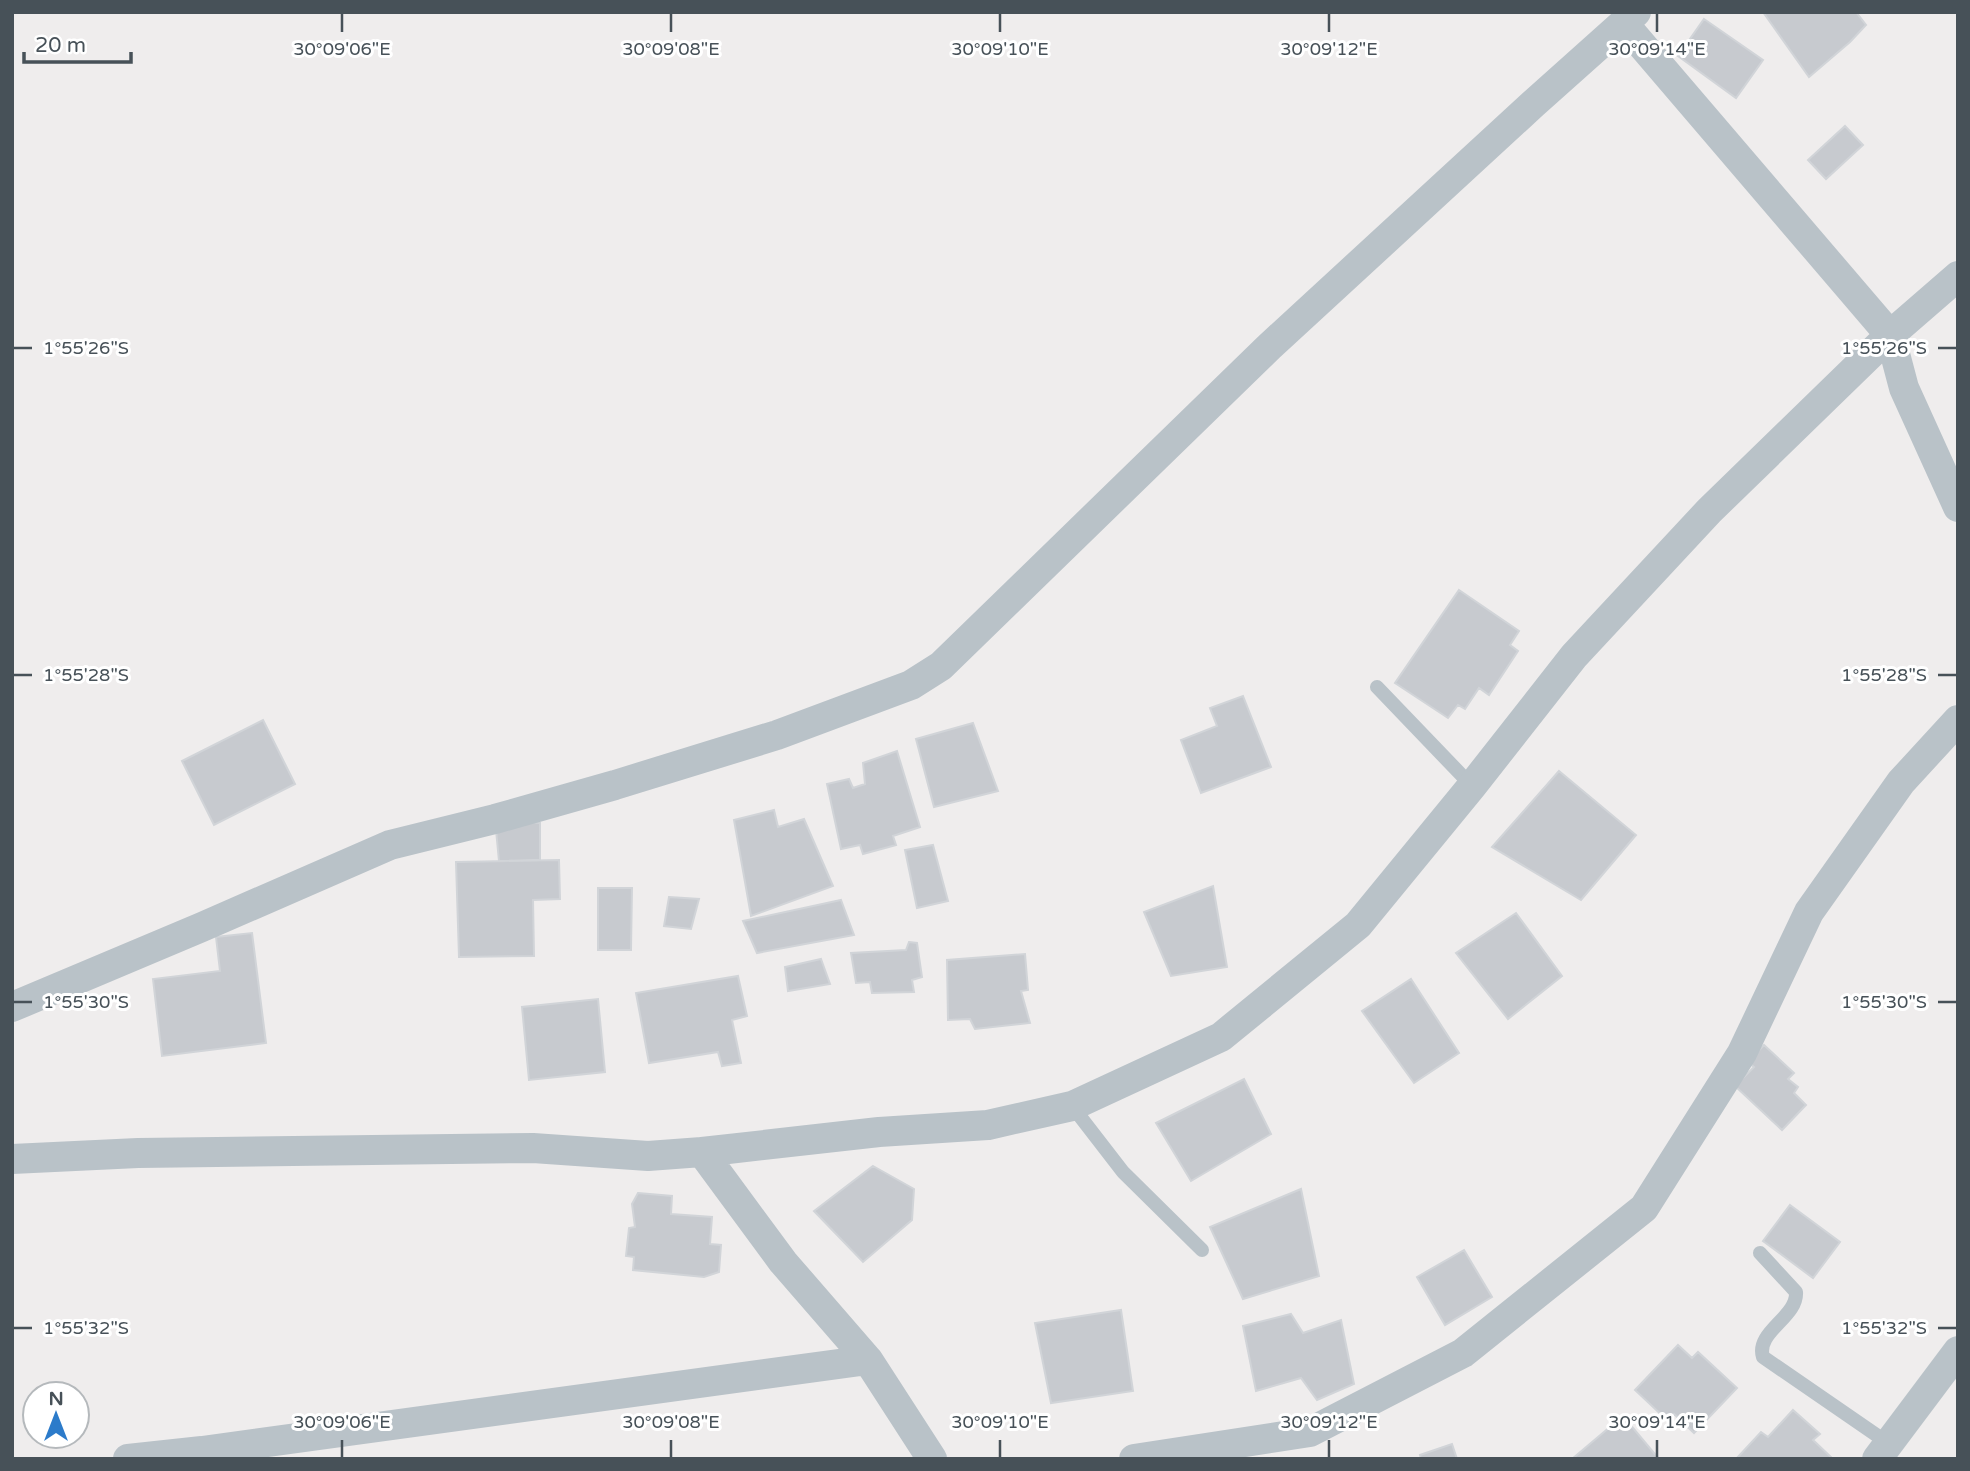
<svg xmlns="http://www.w3.org/2000/svg" width="1970" height="1471" viewBox="0 0 1970 1471" font-family="'Varela Round',sans-serif">
	<style>
		.building { fill: #c7cacf; stroke: #d1d4d8; stroke-width: 2 }
		.lines { fill: none; stroke-linecap: round; stroke-linejoin: round }
		.lane { stroke: #b9c2c8; stroke-width: 14 }
		.street { stroke: #b9c2c8; stroke-width: 30 }
		.ticks { fill: none; stroke: #475158; stroke-width: 2.5 }
		.ticks-label { font-size: 18px; text-anchor: middle; fill: #475158; stroke: #fff; stroke-width: 6; stroke-linejoin: round; paint-order: stroke }
	</style>
	<rect width="100%" height="100%" fill="#efeded"/>
	<path class="building" d="M1763,12H1856L1866,25L1850,42L1809,77Z
		M1704,19L1763,60L1736,98L1678,56Z
		M1845,126L1863,145L1826,179L1808,160Z
		M1459,590L1519,631L1510,645L1518,651L1489,695L1479,688L1465,709L1458,705L1448,718L1395,683Z
		M1243,696L1271,767L1201,793L1181,740L1217,726L1210,708Z
		M263,720L295,784L214,825L182,761Z
		M973,723L998,791L934,807L916,739Z
		M897,751L920,827L893,836L896,845L863,854L860,845L841,849L827,784L849,779L853,788L865,784L863,763Z
		M1559,771L1636,835L1581,900L1492,847Z
		M774,810L778,827L804,819L833,886L751,916L734,820Z
		M495,819L540,823V860L499,861Z
		M933,845L948,901L917,908L905,850Z
		M559,860L560,899L533,900L534,956L459,957L456,862Z
		M1213,886L1227,967L1171,976L1144,912Z
		M598,888H632L631,950H598Z
		M669,897L699,899L691,929L664,926Z
		M841,900L854,935L757,953L743,921Z
		M1516,913L1562,976L1508,1019L1456,953Z
		M252,933L266,1043L162,1056L153,979L220,971L216,937Z
		M909,942L917,943L922,977L912,980L914,992L872,993L870,982L856,983L851,953L906,950Z
		M1025,954L1028,990L1021,991L1030,1023L975,1029L970,1019L948,1020L947,960Z
		M821,959L830,984L788,991L785,967Z
		M738,976L747,1016L732,1020L741,1063L722,1066L718,1052L649,1063L636,993Z
		M1411,979L1459,1053L1414,1083L1362,1011Z
		M598,999L605,1072L529,1080L522,1007Z
		M1764,1045L1794,1073L1788,1079L1798,1087L1794,1093L1806,1105L1782,1130L1735,1086L1754,1067L1748,1062Z
		M1244,1079L1271,1134L1191,1181L1156,1123Z
		M873,1166L914,1189L912,1220L863,1262L814,1211Z
		M1301,1189L1319,1276L1243,1299L1210,1227Z
		M638,1193L672,1196L671,1214L712,1217L710,1244L721,1245L719,1272L704,1277L633,1270L634,1257L626,1256L629,1228L635,1227L632,1204Z
		M1790,1205L1840,1242L1813,1278L1763,1241Z
		M1464,1250L1492,1297L1445,1325L1417,1277Z
		M1121,1310L1133,1391L1051,1403L1035,1323Z
		M1291,1314L1303,1333L1341,1320L1354,1384L1317,1400L1301,1378L1256,1391L1243,1326Z
		M1678,1345L1692,1358L1698,1352L1737,1388L1694,1433L1674,1414L1668,1421L1635,1390Z
		M1793,1410L1820,1434L1813,1440L1833,1459H1736L1761,1432L1768,1437Z
		M1623,1416L1659,1459H1572Z
		M1452,1444L1457,1459H1421L1420,1455Z"/>
	<g class="lines">
		<path class="lane" d="M1377,687L1472,786
			M1072,1106L1123,1172L1202,1250
			M1760,1253L1796,1292C1798,1317 1755,1332 1763,1357L1888,1443"/>
		<path class="street" d="M1624,24L1890,335L1904,388L1958,507
			M12,1007L202,927L390,845L495,819L615,785L777,735L911,685L941,666L1269,347L1533,104L1636,12
			M702,1152L879,1132L988,1125L1072,1106L1221,1037L1358,925L1472,786L1574,656L1709,511L1890,335L1958,276
			M12,1159L138,1153L533,1148L648,1156L702,1152L783,1262L868,1360L932,1459
			M128,1459L202,1451L868,1360
			M1134,1459L1310,1432L1463,1353L1644,1208L1742,1053L1809,912L1901,782L1958,720
			M1877,1459L1958,1351"/>
	</g>
	<path class="ticks" d="M342,14V32M671,14V32M1000,14V32M1329,14V32M1657,14V32M14,348H32M1938,348H1956M14,675H32M1938,675H1956M14,1002H32M1938,1002H1956M14,1328H32M1938,1328H1956M342,1440V1457M671,1440V1457M1000,1440V1457M1329,1440V1457M1657,1440V1457"/>
	<g class="ticks-label">
		<text x="342" y="55">30°09'06"E</text>
		<text x="671" y="55">30°09'08"E</text>
		<text x="1000" y="55">30°09'10"E</text>
		<text x="1329" y="55">30°09'12"E</text>
		<text x="1657" y="55">30°09'14"E</text>
		<text x="86" y="354">1°55'26"S</text>
		<text x="1884" y="354">1°55'26"S</text>
		<text x="86" y="681">1°55'28"S</text>
		<text x="1884" y="681">1°55'28"S</text>
		<text x="86" y="1008">1°55'30"S</text>
		<text x="1884" y="1008">1°55'30"S</text>
		<text x="86" y="1334">1°55'32"S</text>
		<text x="1884" y="1334">1°55'32"S</text>
		<text x="342" y="1428">30°09'06"E</text>
		<text x="671" y="1428">30°09'08"E</text>
		<text x="1000" y="1428">30°09'10"E</text>
		<text x="1329" y="1428">30°09'12"E</text>
		<text x="1657" y="1428">30°09'14"E</text>
	</g>
	<rect width="1970" height="1471" fill="none" stroke="#475158" stroke-width="28"/>
	<g transform="translate(56 1415)"><circle r="33" fill="#ffffff" stroke="#b5b9bc" stroke-width="2"/>
	<path d="M0-5L12 26L0 18L-12 26Z" fill="#2c7bca"/>
	<text y="-10" font-size="19" font-weight="bold" text-anchor="middle" fill="#475158">N</text>
	</g>
	<path d="M24 52v10h107v-10" fill="none" stroke="#475158" stroke-width="3.5"/>
	<text x="35" y="52" font-size="21" fill="#475158" stroke="#ffffff" stroke-width="5" paint-order="stroke">20 m</text>
</svg>
